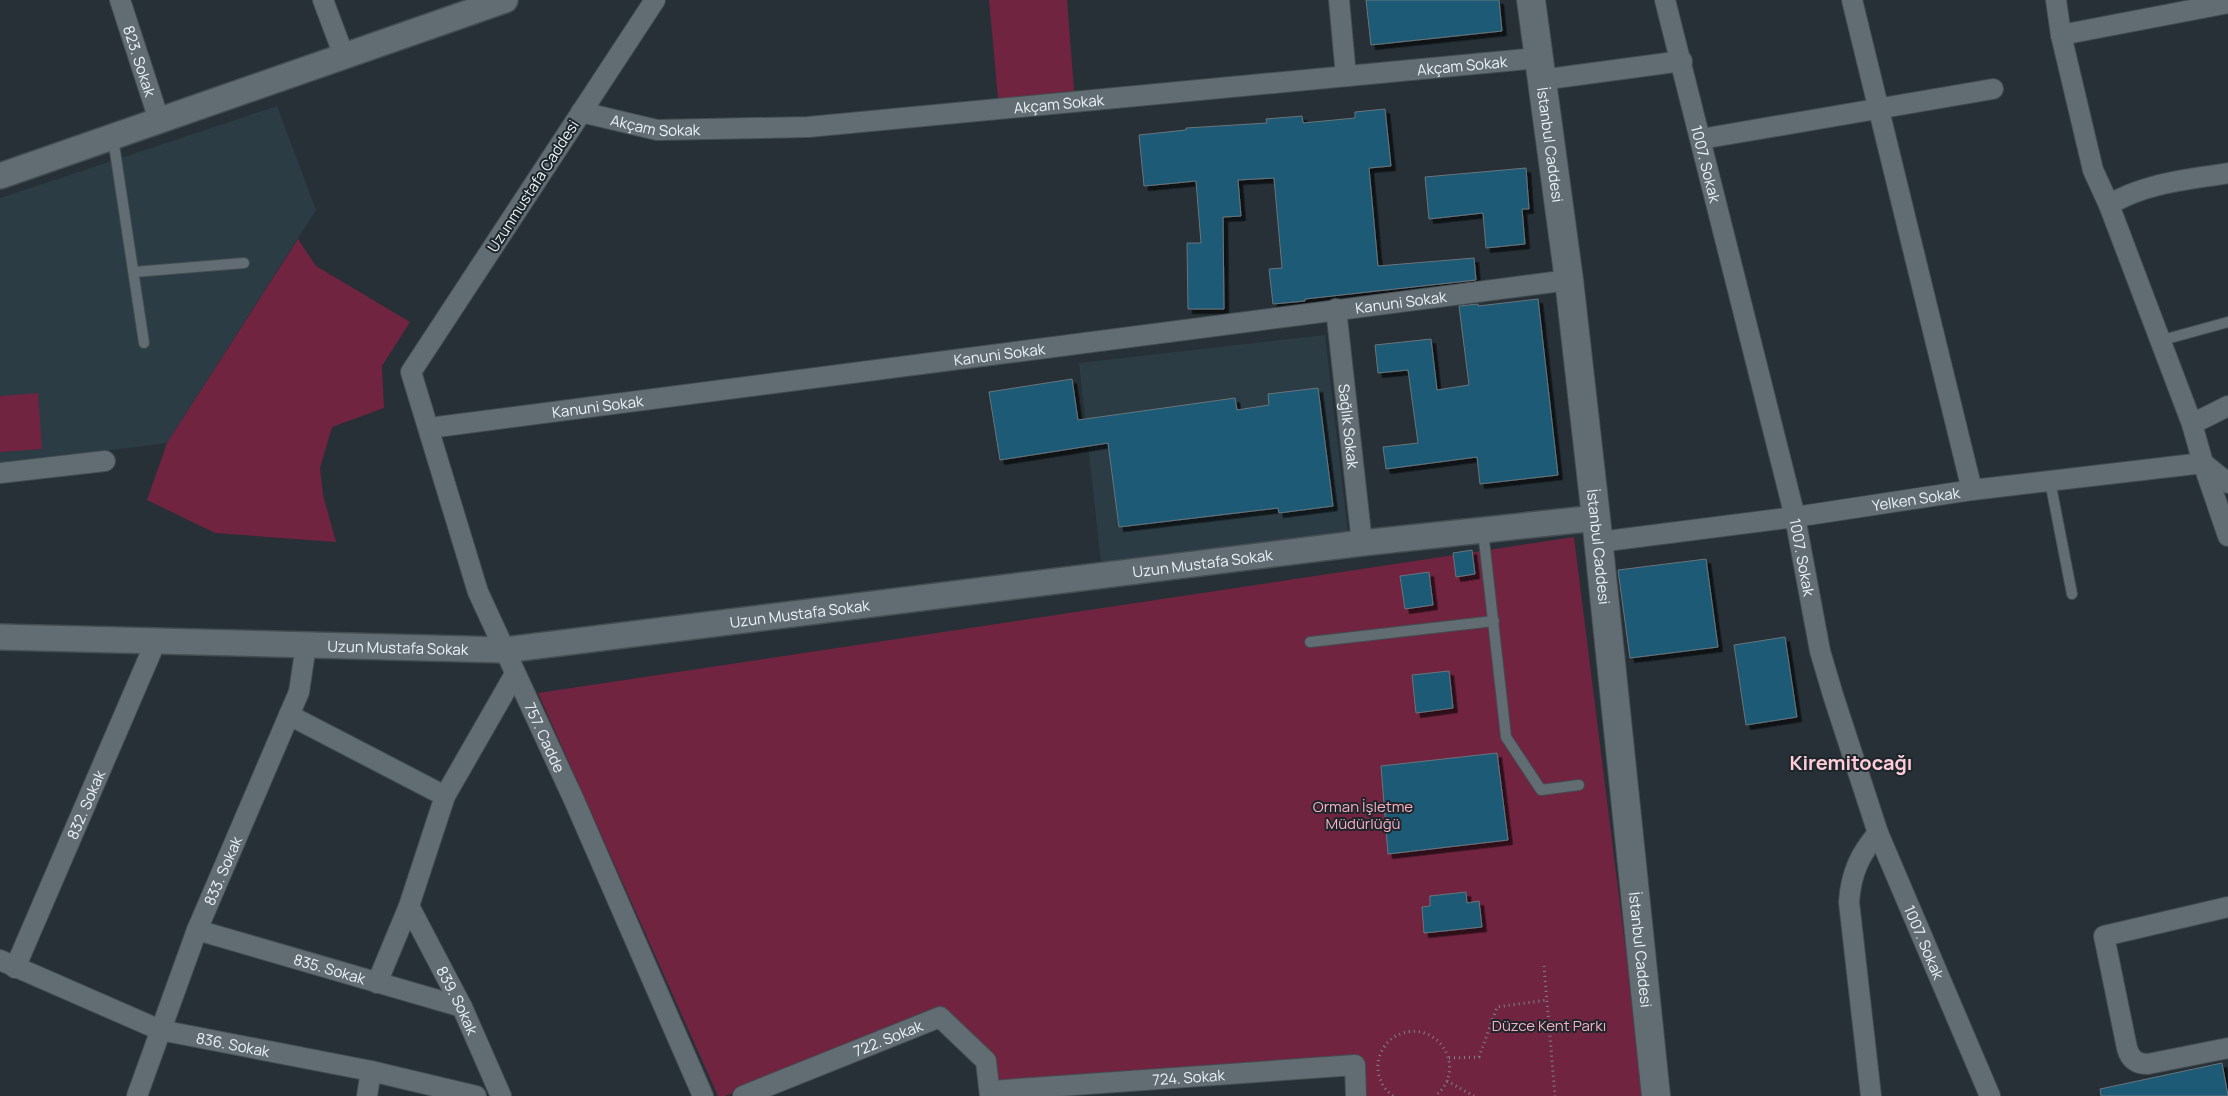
<svg xmlns="http://www.w3.org/2000/svg" width="2228" height="1096" viewBox="0 0 2228 1096" font-family="Manrope,sans-serif">
	<style>
		.built { fill: #2b3c44 }
		.green { fill: #70243f }
		.building { fill: #1a5a75; stroke: #69757b; filter: url(#shadow) }
		.lines { fill: none; stroke-linecap: round; stroke-linejoin: round }
		.service-casing { stroke: #444d51; stroke-width: 12 }
		.minor-casing { stroke: #444d51; stroke-width: 22 }
		.tertiary-casing { stroke: #444d51; stroke-width: 28 }
		.secondary-casing { stroke: #444d51; stroke-width: 30 }
		.path { stroke: #7c858a; stroke-width: 3; stroke-dasharray: 1 4; stroke-linecap: butt }
		.service { stroke: #616d73; stroke-width: 10 }
		.minor { stroke: #616d73; stroke-width: 20 }
		.tertiary { stroke: #616d73; stroke-width: 25 }
		.secondary { stroke: #616d73; stroke-width: 28 }
		.labels { text-anchor: middle; dominant-baseline: central; stroke-width: 4; stroke-linejoin: round; paint-order: stroke }
		.street-label { font-size: 15px; fill: #ecf3f6; stroke: #1c262b }
		.park-label { font-size: 15px; fill: #fcaec3; stroke: #1c262b }
		.district-label { font-size: 20px; font-weight: bold; fill: #ffccd8; stroke: #1c262b }
	</style>
	<defs>
		<filter id="shadow"><feDropShadow dx="4.5" dy="4.5" stdDeviation="0" flood-color="#0009"/></filter>
	</defs>
	<rect width="100%" height="100%" fill="#263036"/>
	<path class="built" d="M277,106L316,210L167,443L0,464V198Z
		M1325,335L1348,534L1101,563L1079,363Z"/>
	<path class="green" d="M989,0H1067L1075,102L999,109Z
		M298,239L316,266L410,322L382,366L384,408L332,427L320,468L323,495L336,542L215,533L147,500L167,443Z
		M38,393L42,449L0,452V396Z
		M1574,537L1644,1096H1361L1359,1059L1000,1081L947,1012L725,1096H718L538,693Z"/>
	<path class="building" d="M1366,0H1499L1502,31L1371,45Z
		M1385,109L1391,166L1369,168L1378,266L1474,258L1476,280L1305,299V301L1273,304L1269,269L1282,268L1274,178L1238,180L1241,216L1223,217L1224,309H1188L1187,243H1201L1196,181L1144,186L1139,135L1186,130V128L1267,123L1266,119L1302,116L1303,123L1355,118V112Z
		M1526,168L1529,209H1522L1525,244L1486,248L1483,213L1429,219L1425,177Z
		M1538,299L1558,475L1480,484L1477,457L1386,469L1383,447L1418,443L1408,370L1378,373L1375,345L1431,339L1437,390L1469,385L1459,306L1478,304V306Z
		M1072,379L1078,420L1235,398L1237,410L1269,405L1268,394L1318,388L1333,506L1279,513L1278,508L1119,527L1108,443L1000,460L989,392Z
		M1472,550L1475,574L1456,577L1453,553Z
		M1706,559L1718,647L1630,658L1618,570Z
		M1429,572L1433,605L1405,609L1400,576Z
		M1785,637L1797,717L1746,725L1734,645Z
		M1449,671L1453,708L1416,713L1412,675Z
		M1497,753L1508,840L1388,854L1381,766Z
		M1466,892L1467,903L1479,901L1482,927L1424,933L1422,907L1430,906V896Z
		M2222,1063L2228,1096H2101L2100,1089Z"/>
	<g class="lines">
		<defs>
			<path id="service" d="M113,138L144,343
				M134,272L244,263
				M2159,341L2228,322
				M2050,481L2072,594
				M1483,531L1506,737L1541,790L1579,785
				M1310,642L1494,621"/>
			<g id="minor">
				<path id="s1" d="M120,0L159,120"/>
				<path d="M323,0L344,56"/>
				<path id="s2" d="M655,0L411,372L478,592L574,800L703,1096"/>
				<path d="M1339,0L1346,76"/>
				<path id="s3" d="M1665,0L1795,517L1820,651L1833,695L1878,833L1990,1096"/>
				<path d="M1852,0L1972,490"/>
				<path d="M2056,0L2061,35L2093,170L2109,205"/>
				<path d="M2061,35L2228,3"/>
				<path d="M1541,80L1682,61"/>
				<path id="s4" d="M581,112L657,130L808,127L1538,58"/>
				<path d="M1701,139L1993,89"/>
				<path d="M2228,173C2187,180 2144,183 2109,205L2192,424L2203,463L2228,536"/>
				<path id="s5" d="M1336,309L1362,543"/>
				<path d="M2192,424L2228,406"/>
				<path id="s6" d="M429,428L1569,280"/>
				<path d="M0,473L105,461"/>
				<path id="s7" d="M1599,542L1795,517L1972,490L2203,463L2228,483"/>
				<path d="M289,715L445,796"/>
				<path id="s8" d="M409,906L462,1007L501,1096"/>
				<path d="M2228,907L2104,936L2127,1048C2130,1059 2137,1064 2148,1064L2228,1048"/>
				<path id="s9" d="M197,930L462,1007"/>
				<path id="s10" d="M0,960L160,1030L371,1071L476,1096"/>
				<path id="s11" d="M15,968L156,641"/>
				<path d="M377,983L409,906L445,796L515,674"/>
				<path id="s12" d="M990,1091L1355,1065L1356,1096"/>
				<path id="s13" d="M137,1096L197,930L299,692L306,645"/>
				<path d="M367,1096L371,1071"/>
				<path id="s14" d="M743,1096L940,1017L986,1061L990,1096"/>
				<path d="M1871,1096L1849,902C1851,873 1860,854 1878,833"/>
			</g>
			<g id="tertiary">
				<path d="M0,176L505,0"/>
				<path id="s15" d="M0,637L505,650L1362,543L1596,518"/>
			</g>
			<g id="secondary">
				<path id="s16" d="M1531,0L1569,280L1596,518L1656,1096"/>
			</g>
		</defs>
		<use href="#service" class="service-casing"/>
		<use href="#minor" class="minor-casing"/>
		<use href="#tertiary" class="tertiary-casing"/>
		<use href="#secondary" class="secondary-casing"/>
		<path class="path" d="M1544,966L1555,1096
			M1449,1058L1479,1057L1497,1007L1547,1000
			M1447,1081L1474,1096
			M1393,1096C1382,1088 1377,1076 1378,1063C1379,1053 1386,1042 1394,1037C1434,1014 1471,1067 1435,1096"/>
		<use href="#service" class="service"/>
		<use href="#minor" class="minor"/>
		<use href="#tertiary" class="tertiary"/>
		<use href="#secondary" class="secondary"/>
	</g>
	<g class="labels">
		<g class="street-label">
			<text stroke="none"><textPath href="#s1" startOffset="64">823. Sokak</textPath></text>
			<text stroke="none"><textPath href="#s4" startOffset="886">Akçam Sokak</textPath></text>
			<text stroke="none"><textPath href="#s4" startOffset="481">Akçam Sokak</textPath></text>
			<text stroke="none"><textPath href="#s4" startOffset="76">Akçam Sokak</textPath></text>
			<text stroke="none"><textPath href="#s16" startOffset="146">İstanbul Caddesi</textPath></text>
			<text stroke="none"><textPath href="#s3" startOffset="169">1007. Sokak</textPath></text>
			<text transform="translate(533 186) rotate(-57)">Uzunmustafa Caddesi</text>
			<text stroke="none"><textPath href="#s6" startOffset="980">Kanuni Sokak</textPath></text>
			<text stroke="none"><textPath href="#s6" startOffset="575">Kanuni Sokak</textPath></text>
			<text stroke="none"><textPath href="#s6" startOffset="170">Kanuni Sokak</textPath></text>
			<text stroke="none"><textPath href="#s5" startOffset="118">Sağlık Sokak</textPath></text>
			<text stroke="none"><textPath href="#s7" startOffset="320">Yelken Sokak</textPath></text>
			<text stroke="none"><textPath href="#s16" startOffset="551">İstanbul Caddesi</textPath></text>
			<text stroke="none"><textPath href="#s3" startOffset="574">1007. Sokak</textPath></text>
			<text stroke="none"><textPath href="#s15" startOffset="1208">Uzun Mustafa Sokak</textPath></text>
			<text stroke="none"><textPath href="#s15" startOffset="802">Uzun Mustafa Sokak</textPath></text>
			<text stroke="none"><textPath href="#s15" startOffset="398">Uzun Mustafa Sokak</textPath></text>
			<text stroke="none"><textPath href="#s2" startOffset="835">757. Cadde</textPath></text>
			<text stroke="none"><textPath href="#s11" startOffset="178">832. Sokak</textPath></text>
			<text stroke="none"><textPath href="#s13" startOffset="241">833. Sokak</textPath></text>
			<text stroke="none"><textPath href="#s3" startOffset="979">1007. Sokak</textPath></text>
			<text stroke="none"><textPath href="#s16" startOffset="956">İstanbul Caddesi</textPath></text>
			<text stroke="none"><textPath href="#s9" startOffset="138">835. Sokak</textPath></text>
			<text stroke="none"><textPath href="#s8" startOffset="106">839. Sokak</textPath></text>
			<text stroke="none"><textPath href="#s14" startOffset="156">722. Sokak</textPath></text>
			<text stroke="none"><textPath href="#s10" startOffset="249">836. Sokak</textPath></text>
			<text stroke="none"><textPath href="#s12" startOffset="199">724. Sokak</textPath></text>
		</g>
		<g class="park-label">
			<text x="1363" y="806">Orman İşletme<tspan x="1363" dy="17">Müdürlüğü</tspan></text>
			<text x="1549" y="1025">Düzce Kent Parkı</text>
		</g>
		<g class="district-label">
			<text x="1851" y="762">Kiremitocağı</text>
		</g>
	</g>
</svg>
